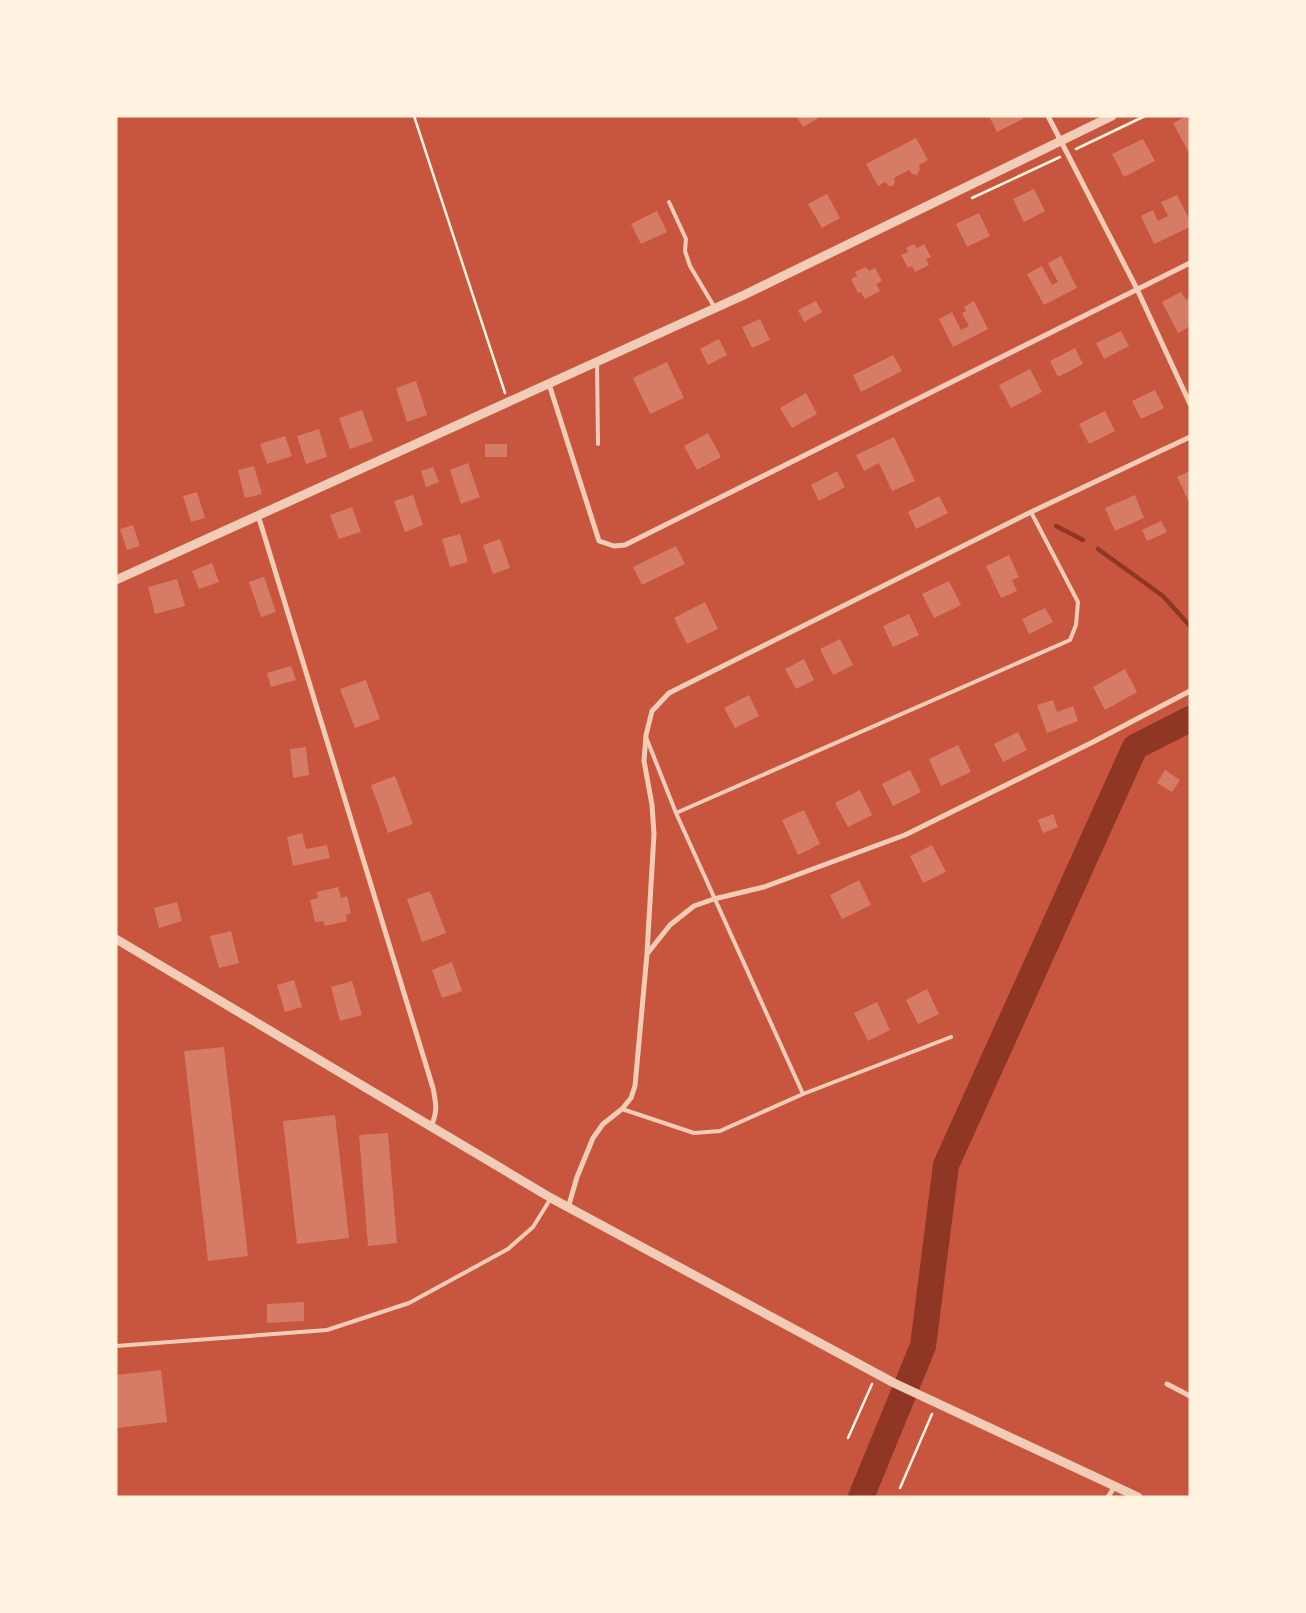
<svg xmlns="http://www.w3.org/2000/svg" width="1306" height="1613" viewBox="0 0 1306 1613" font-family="Arial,sans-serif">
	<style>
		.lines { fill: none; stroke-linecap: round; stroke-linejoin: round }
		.stream { stroke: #8f3625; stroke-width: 4.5 }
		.river { stroke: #8f3625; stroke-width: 26 }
		.building { fill: #d67c66 }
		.path { stroke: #fff3e0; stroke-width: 2.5 }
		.service { stroke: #f1ccb7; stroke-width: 4 }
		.minor { stroke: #f1ccb7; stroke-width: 5 }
		.tertiary { stroke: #f1ccb7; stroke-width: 9 }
	</style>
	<rect width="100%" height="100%" fill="#c8553d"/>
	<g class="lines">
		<path class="stream" d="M1056,526L1083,540
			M1098,549L1163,596L1190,626"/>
		<path class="river" d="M861,1497L923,1346L946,1165L1135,747L1190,719"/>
	</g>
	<path class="building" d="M796,116H816L817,119L803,127Z
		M989,116H1022L1023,119L997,132Z
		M1186,116H1190V155L1173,123Z
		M916,138L928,160L919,165L920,169L917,175L912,174L909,170L894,178L895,182L893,186H889L885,182L878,186L866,164Z
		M1143,139L1155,161L1124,177L1112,154Z
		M1034,189L1045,211L1024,222L1013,199Z
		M827,194L840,218L822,228L808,204Z
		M1177,195L1190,221V227L1154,244L1141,216L1153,210L1158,221L1168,216L1161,202Z
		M657,211L667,232L641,244L631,224Z
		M979,213L990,236L967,247L956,224Z
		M914,244L917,248L924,244L931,257L926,259L929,265L915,272L912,266L908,268L901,255L908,252L906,248Z
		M1061,256L1077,288L1044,305L1027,274L1042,266L1052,285L1058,282L1048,263Z
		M866,267L869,271L875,268L882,281L876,284L880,291L865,299L861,292L858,293L851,279L857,276L855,272Z
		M1181,292L1186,300L1190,298V326L1178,333L1162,302Z
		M816,301L822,312L804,322L798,310Z
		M974,301L988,329L953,347L939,319L952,312L961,330L969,326L962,313L966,311L964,307Z
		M760,319L770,340L752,348L742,327Z
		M1121,331L1129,346L1104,359L1096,343Z
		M719,339L727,355L708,365L700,349Z
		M1075,348L1083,364L1058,377L1050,361Z
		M893,355L902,371L861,392L853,375Z
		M667,362L684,398L650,414L633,378Z
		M1030,369L1042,392L1011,408L999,385Z
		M416,381L427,415L407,422L396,388Z
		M1155,390L1164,408L1141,419L1132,401Z
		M806,393L817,414L792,428L780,408Z
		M362,410L373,441L350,449L339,418Z
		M1105,411L1115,431L1089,444L1079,424Z
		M319,429L327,457L306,464L297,436Z
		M708,433L721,457L697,470L684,446Z
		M285,436L292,456L267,464L260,444Z
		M894,437L915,481L892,491L879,463L864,471L856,455Z
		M485,444H507V457H485Z
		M468,463L480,497L461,504L450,470Z
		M254,466L262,494L245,498L238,470Z
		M433,467L439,482L426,487L421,471Z
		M837,471L845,487L819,501L811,485Z
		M1190,471V504L1177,477Z
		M197,492L205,518L191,522L183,496Z
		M413,495L423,525L405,532L394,501Z
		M1135,495L1144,518L1115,531L1105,508Z
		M939,496L948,513L916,529L908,512Z
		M352,507L361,532L339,539L330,515Z
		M1161,521L1167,532L1147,541L1142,530Z
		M133,525L140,546L127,550L120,529Z
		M460,534L468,562L450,567L442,539Z
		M500,539L510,568L493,574L483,545Z
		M676,546L685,564L642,585L633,567Z
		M1009,555L1019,577L1012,580L1017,591L1001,598L986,566Z
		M212,563L219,582L199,589L192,571Z
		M264,577L276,612L261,617L249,582Z
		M177,579L185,606L155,614L148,587Z
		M949,581L961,605L934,618L922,594Z
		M705,602L718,629L687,644L674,618Z
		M1045,608L1053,622L1029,634L1022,619Z
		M909,614L919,635L893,647L883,626Z
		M840,639L853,665L833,675L820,649Z
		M804,659L814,680L796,689L785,669Z
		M291,666L296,680L271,687L267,673Z
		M1125,669L1137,692L1105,710L1093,687Z
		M366,680L380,719L355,728L340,689Z
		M749,695L759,716L735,728L724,708Z
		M1053,700L1057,712L1073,706L1078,721L1047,733L1037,705Z
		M1018,732L1027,750L1003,762L994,744Z
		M958,745L971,772L941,786L929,759Z
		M306,747L309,775L293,778L290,749Z
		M910,770L921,792L893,806L882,784Z
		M1165,770L1180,780L1172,792L1157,783Z
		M395,776L413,824L388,833L371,785Z
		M860,790L872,815L848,827L835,803Z
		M804,810L820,844L798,855L782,820Z
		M1053,814L1058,827L1043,833L1038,820Z
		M302,833L306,849L327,845L330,858L293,866L287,837Z
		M932,845L946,872L923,883L910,856Z
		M859,880L871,905L842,919L830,895Z
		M338,887L341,898L347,896L351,913L346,915L347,921L325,926L323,921L315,922L310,900L318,898L317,892Z
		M430,891L446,933L422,942L407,899Z
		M177,902L182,921L159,928L154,908Z
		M231,931L239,963L219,968L210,936Z
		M452,962L462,991L442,998L432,970Z
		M294,980L302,1007L285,1012L277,985Z
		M352,981L362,1015L340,1021L331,987Z
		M927,989L939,1014L918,1024L906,1000Z
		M877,1002L890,1030L868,1041L854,1013Z
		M224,1047L248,1256L208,1261L184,1051Z
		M335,1115L349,1238L297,1244L283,1121Z
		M388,1133L397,1243L368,1246L359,1135Z
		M304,1302V1321L267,1323V1304Z
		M161,1370L167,1422L116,1428V1375Z"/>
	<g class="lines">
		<path class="path" d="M414,116L505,393
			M1076,149L1145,116
			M972,198L1060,157
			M848,1438L872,1384
			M900,1488L932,1414"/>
		<path class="service" d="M669,202L686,239L685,251L690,266L715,308
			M597,362L598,444
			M676,813L1070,640L1076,625L1078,602L1031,512
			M803,1094L951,1037
			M622,1109L694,1133L720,1131L803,1094L676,813L646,737
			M116,1346L327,1330L409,1303L508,1249L533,1227L551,1198"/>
		<path class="minor" d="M1048,116L1137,289L1190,404
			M549,384L599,541L614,546L625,545L1190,263
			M258,515L433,1088C436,1103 438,1112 431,1126
			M647,953L654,834L652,805L644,761L646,735L652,711L669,693L1031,512L1190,437
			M568,1208L577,1177L593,1138L603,1124L622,1109L631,1098L635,1086L647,954L670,925L694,906L714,899L764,887L905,835L1093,742L1190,691
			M1167,1384L1190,1396
			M1108,1497L1115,1486"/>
		<path class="tertiary" d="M116,580L744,295L1112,116
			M116,939L551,1198L894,1383L1138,1497"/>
	</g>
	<rect width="1306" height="1613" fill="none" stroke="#fff3e0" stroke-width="235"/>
</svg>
